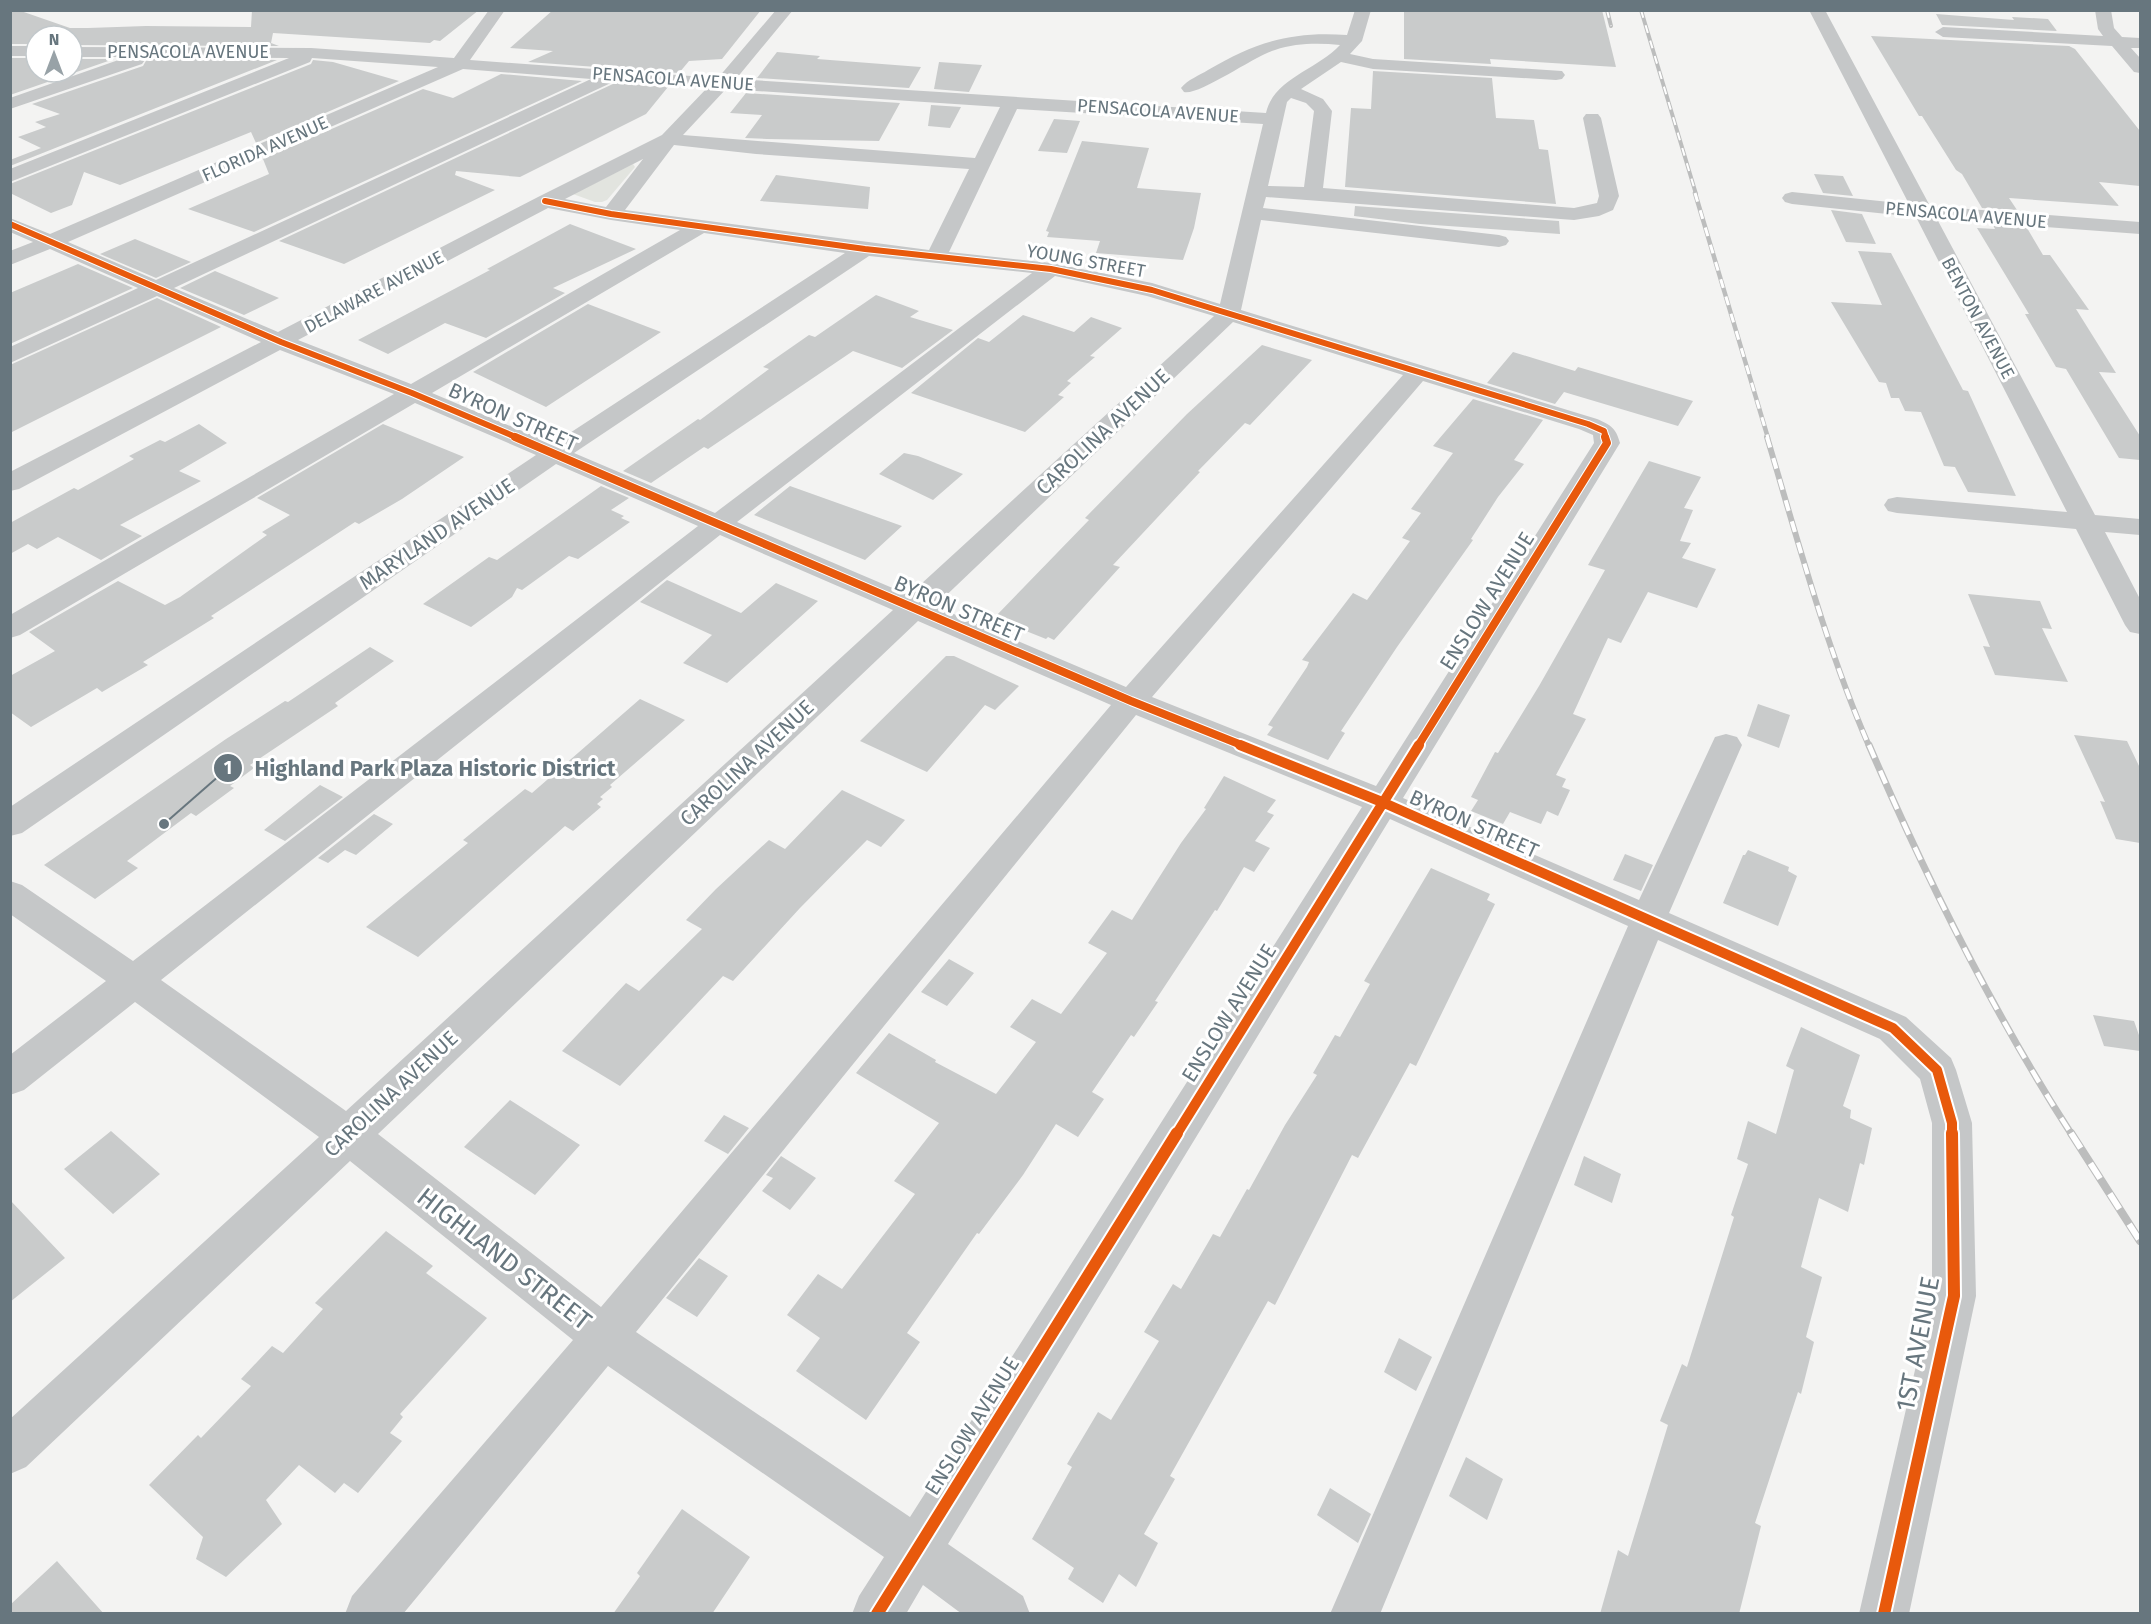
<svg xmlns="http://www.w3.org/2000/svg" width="2151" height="1624" viewBox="0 0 2151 1624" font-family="'Fira Sans',sans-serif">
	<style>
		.green { fill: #e2e4df }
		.building { fill: #c9cbcb }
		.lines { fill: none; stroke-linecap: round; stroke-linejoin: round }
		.minor { fill: #c5c7c8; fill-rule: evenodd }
		.rail-far4-casing { stroke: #bcbdbd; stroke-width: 4 }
		.rail-far3-casing { stroke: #bcbdbd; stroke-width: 4.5 }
		.rail-far2-casing { stroke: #bcbdbd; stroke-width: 6 }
		.rail-far1-casing { stroke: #bcbdbd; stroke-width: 7 }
		.rail-casing { stroke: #bcbdbd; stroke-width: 8 }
		.rail-far4 { stroke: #fff; stroke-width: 2; stroke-dasharray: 8; stroke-linecap: butt }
		.rail-far3 { stroke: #fff; stroke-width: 3; stroke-dasharray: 9; stroke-linecap: butt }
		.rail-far2 { stroke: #fff; stroke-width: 4; stroke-dasharray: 11; stroke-linecap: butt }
		.rail-far1 { stroke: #fff; stroke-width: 4.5; stroke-dasharray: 14; stroke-linecap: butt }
		.rail { stroke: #fff; stroke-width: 6; stroke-dasharray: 18; stroke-linecap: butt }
		.cycleway-far3-casing { stroke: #fff; stroke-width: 8 }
		.cycleway-far2-casing { stroke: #fff; stroke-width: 10 }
		.cycleway-far1-casing { stroke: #fff; stroke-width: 14 }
		.cycleway-casing { stroke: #fff; stroke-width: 16 }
		.cycleway-far3 { stroke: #e8590c; stroke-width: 6 }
		.cycleway-far2 { stroke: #e8590c; stroke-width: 8 }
		.cycleway-far1 { stroke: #e8590c; stroke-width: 10 }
		.cycleway { stroke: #e8590c; stroke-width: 12 }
		.labels { text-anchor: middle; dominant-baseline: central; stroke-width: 6; stroke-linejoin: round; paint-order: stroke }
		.far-street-label { font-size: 18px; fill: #67767e; stroke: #fff }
		.street-label { font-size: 21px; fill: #67767e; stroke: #fff }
		.near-street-label { font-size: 26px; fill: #67767e; stroke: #fff }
		.leader { fill: none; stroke: #67767e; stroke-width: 2 }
		.callout-dot { fill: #67767e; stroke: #fff; stroke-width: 2 }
		.mark-label { font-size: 18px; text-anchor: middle; font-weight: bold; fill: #fff }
		.callout-label { font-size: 22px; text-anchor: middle; font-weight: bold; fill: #67767e; stroke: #fff; stroke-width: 6; stroke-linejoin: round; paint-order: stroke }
	</style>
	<rect width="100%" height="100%" fill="#f3f3f2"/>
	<path class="green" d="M633,164L635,167L607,200L602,202H595L573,194Z"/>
	<path class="building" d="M10,10H18L70,28H88L146,26L251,27L252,10H479L440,41L434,40L430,43L273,33L271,43L279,46L72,45V36H36V44H10Z
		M553,10H761L722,59L689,61L679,73L528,62L553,51L510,48Z
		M1404,10H1602L1616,67L1490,59L1491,64L1404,59Z
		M1936,14L2014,20L2012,17L2048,19L2057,31L1942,25Z
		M1871,36L2069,46L2075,49L2140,131V186L2099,182L2119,206L2009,198L2017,210L1982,208L1962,174L1956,170L1922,116H1919Z
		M777,52L820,56L817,59L921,67L909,88L757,78Z
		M10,58H36V72H72V59H114L10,95Z
		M147,59L277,60L10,166V160L41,148L18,137L46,127L35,122L60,114L32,104L143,66Z
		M313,60L333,62L399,81L256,143L251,132L120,185L84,172L72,205L51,213L10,193V184L311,64Z
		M939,62L982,65L969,92L934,89Z
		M1373,71L1492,78L1496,118L1534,120L1539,149L1548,150L1556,204L1345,187L1351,108L1371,109Z
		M501,74L582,81L254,232L188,209L269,174L263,159L423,89L453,98Z
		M615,83L668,87L646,114L520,177L456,171L455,175L495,190L344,264L279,241Z
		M746,93L900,103L879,141L767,139L745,138L762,115L730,113Z
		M931,105L961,107L950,128L928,126Z
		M1054,119L1080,121L1067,153L1038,151Z
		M1082,141L1149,148L1137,188L1201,193L1194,228L1183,260L1096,253L1100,241L1047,237L1049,232L1046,231Z
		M1814,174L1843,176L1853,196L1823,193Z
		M776,175L870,187L868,209L760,201Z
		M1355,206L1559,221L1560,234L1420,224L1354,216Z
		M1831,210L1862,214L1876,244L1846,242Z
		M570,224L636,249L553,288L565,293L486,338L445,323L388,354L358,340L490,270L487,269Z
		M1993,225L2027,228L2043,255H2050L2089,310L2076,309L2116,373L2099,372L2140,436V460L2119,458L2066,369L2056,367L2025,314H2029L1977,228L1995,229Z
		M135,239L191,262L156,278L100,254Z
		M1858,251L1891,253L1963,390L1968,391L2016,496L1968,492L1955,467L1944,466L1921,412L1905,411L1899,398H1891L1886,383L1879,382L1831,302L1882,305Z
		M78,264L133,288L10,344V293Z
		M215,271L279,298L244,315L180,288Z
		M876,295L919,311L910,317L953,330L902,368L853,351L708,449L704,447L651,483L623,471L698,419L700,420L769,369L763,367L809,335L815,337Z
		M157,298L221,327L10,433V365Z
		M588,304L661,332L546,407L473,372Z
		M1023,315L1074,332L1091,317L1122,328L1090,356L1095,357L1067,381L1071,383L1058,395L1064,397L1025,432L911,393L978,338L989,342Z
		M1262,345L1312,360L1250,425L1245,423L1198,471L1200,472L1113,565L1120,567L1054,640L1048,637L1046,639L994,618L1089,520L1085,518L1187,414Z
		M1513,352L1575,371L1578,367L1693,401L1678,426L1564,392L1555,404L1487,383Z
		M1473,399L1543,420L1514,460L1524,464L1498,497L1471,539L1473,540L1397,647L1341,731L1345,733L1328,760L1267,735L1273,727L1268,725L1307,667L1309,662L1302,660L1353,593L1367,600L1410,541L1402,538L1421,513L1411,509L1453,453L1433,446Z
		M199,424L227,443L179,471L201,481L120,525L142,536L101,560L58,537L37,549L28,544L10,554V523L74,488L78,490L134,459L129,456L160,440L165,442Z
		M383,424L464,457L402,499L359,524L355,522L211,616L214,618L143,662L148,665L102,692L97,688L31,727L10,712V676L55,651L29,632L118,581L165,605L180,597L267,535L262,532L290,515L257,498Z
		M904,453L918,456L963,474L933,500L879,474Z
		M1649,461L1701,477L1684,508L1693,510L1680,541L1691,543L1682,558L1716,569L1697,608L1648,592L1621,643L1608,638L1573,714L1586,719L1556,775L1566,779L1562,787L1570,790L1558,816L1547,811L1541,824L1510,812L1503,824L1471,811L1478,800L1471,797L1495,752L1498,753L1539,686L1605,570L1588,565Z
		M601,486L629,498L611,510L624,516L621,518L630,522L578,559L569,556L522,590L517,588L512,597L471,627L423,604L489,557L497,560Z
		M790,486L902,526L865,560L754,515Z
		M667,580L741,613L776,583L818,601L727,683L683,663L712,635L640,602Z
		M1968,594L2040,601L2052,629L2042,628L2068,682L1995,675L1983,646L1990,647Z
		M370,647L394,661L335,703L338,706L250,765L254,768L230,786L234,788L196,816L191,813L127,861L138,868L95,899L44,865L226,739L285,701L288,702Z
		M946,656H954L1019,686L995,710L985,705L927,772L860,741Z
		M640,699L685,720L610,785L612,787L600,797L603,799L597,804L601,807L573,831L565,826L418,957L366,927L468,843L463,840L525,789L532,793Z
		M1758,704L1790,715L1779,748L1747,736Z
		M2074,735L2127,741L2140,768V843L2116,839L2100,801L2105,802Z
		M1224,776L1276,800L1267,812L1274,815L1255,841L1270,848L1254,872L1244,867L1217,911L1215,910L1155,1001L1158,1002L1134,1037L1131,1035L1092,1092L1104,1099L1078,1137L1056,1124L1023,1175L979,1234L977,1233L907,1333L920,1342L866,1420L796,1371L820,1338L787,1315L818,1274L842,1289L915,1194L894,1181L939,1123L856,1073L889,1033L936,1060L935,1062L996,1094L1036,1042L1010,1027L1032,999L1061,1014L1107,953L1088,943L1112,910L1132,920L1181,843L1206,809L1204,808Z
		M320,785L343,797L285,841L264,830Z
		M842,790L905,820L881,847L867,840L800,908L733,981L723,976L620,1086L562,1051L626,983L639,991L702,929L686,920L716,889L769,840L785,849Z
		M374,814L393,824L356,855L345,850L328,863L318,858Z
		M1748,850L1789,867L1788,871L1797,876L1778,926L1723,903L1743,855H1745Z
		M1625,854L1653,865L1641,891L1613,880Z
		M1431,868L1490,894L1487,900L1495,904L1416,1066L1410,1063L1358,1158L1352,1155L1275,1305L1268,1301L1170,1476L1175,1479L1144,1534L1158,1543L1136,1587L1119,1574L1103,1603L1068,1579L1074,1568L1032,1539L1072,1467L1067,1464L1098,1412L1111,1420L1159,1341L1144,1332L1173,1284L1181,1289L1213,1234L1220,1237L1247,1189L1249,1190L1285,1125L1317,1075L1313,1073L1335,1035L1340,1037L1370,984L1364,981Z
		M949,959L974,973L947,1006L921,992Z
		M2093,1015L2134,1021L2140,1038V1051L2104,1046Z
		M1801,1027L1860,1055L1843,1106L1851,1110L1850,1118L1872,1128L1864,1165L1860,1163L1848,1212L1819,1198L1801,1267L1822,1277L1806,1337L1814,1342L1801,1394L1798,1392L1755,1523L1761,1526L1739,1614H1600L1618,1550L1628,1556L1668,1425L1660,1421L1682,1364L1687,1367L1720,1262L1734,1217L1731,1215L1748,1164L1737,1159L1748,1121L1776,1134L1794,1070L1786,1066Z
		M510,1100L580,1145L535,1195L464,1147Z
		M724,1115L749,1128L728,1154L704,1141Z
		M111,1131L160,1174L113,1214L64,1169Z
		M781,1156L816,1178L790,1210L762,1191L773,1178L766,1175Z
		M1584,1156L1621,1174L1612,1203L1574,1185Z
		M10,1200L65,1258L10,1302Z
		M386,1231L433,1266L426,1273L487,1318L400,1414L403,1417L390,1433L402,1441L358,1493L344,1483L335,1493L299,1465L266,1500L282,1524L226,1577L196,1559L203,1537L149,1485L198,1435L201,1438L251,1386L241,1379L272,1346L283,1353L323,1309L315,1303Z
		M699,1258L728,1276L697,1317L666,1298Z
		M1399,1338L1432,1357L1416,1391L1384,1372Z
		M1466,1457L1503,1479L1487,1520L1449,1496Z
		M1330,1488L1371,1514L1358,1543L1317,1515Z
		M682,1509L750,1557L712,1614H613L640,1576L637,1573Z
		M57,1561L104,1614H10V1605Z"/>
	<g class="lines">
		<path class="minor" d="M489,10H505L470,60L718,78L776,10H793L736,79L1266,113C1274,78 1317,70 1340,45C1318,43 1296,43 1275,50C1254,56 1199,96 1184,92L1181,88C1187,80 1200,75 1208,70C1256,42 1292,31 1347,35L1355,10H1371L1362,41L1350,54L1373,59L1562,71L1565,75L1562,79L1556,80L1373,69L1341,62L1301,89L1323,99L1332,111L1323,188L1574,208L1597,203L1599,196L1583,118L1586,114H1598L1601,118L1619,196L1613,210L1599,216L1574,220L1266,197L1263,208L1499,235L1506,237L1509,241L1506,245L1499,247L1261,220L1241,310L1597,419C1611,425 1616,428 1620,443L1403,798L1639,900L1715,737L1726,734L1737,737L1742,745L1669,913L1906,1017L1951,1058L1956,1070L1972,1123L1976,1296L1909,1614H1859L1932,1296V1123L1920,1079L1880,1039L1658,940L1380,1614H1330L1628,926L1390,819L948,1544L1023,1596L1030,1614H962L923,1585L906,1614H852L859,1596L884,1557L608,1366L403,1614H345L352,1596L573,1340L350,1161L26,1467L10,1474V1419L319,1137L135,1002L24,1090L10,1095V1055L106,981L10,914V881L22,885L133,961L698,526L556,464L22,833L10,836V807L536,455L415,403L20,635L10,638V615L394,394L280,350L19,489L10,491V472L261,342L157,296L10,363V347L138,288L50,249L10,265V251L33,242L10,232V218L50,234L438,67L312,58L310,62L10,182V169L289,58L143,57L145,60L142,64L10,109V98L127,57H72V47L311,48L454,58ZM463,69L591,79L156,280L68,242ZM615,81L708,87L662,135L538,197L278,332L174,288ZM726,89L1000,107L975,158L683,135ZM1291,98L1306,103L1314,111L1304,187L1268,186L1287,102ZM1017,109L1263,124L1220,304L1152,283L1051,263L949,252ZM674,145L756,154L969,169L929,250L625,210ZM643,159L606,207L565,199ZM548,208L611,220L680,230L411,384L298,340ZM704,233L845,253L553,444L432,393ZM869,256L1032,273L715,513L574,453ZM1055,276L1147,296L1214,316L909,595L737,522ZM1233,322L1403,375L1126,687L935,606ZM1423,381L1579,429L1593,435L1594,443L1376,786L1152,697ZM720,535L893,610L346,1111L161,980ZM918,621L1111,705L601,1307L378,1134ZM1136,715L1362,807L910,1517L636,1332Z
			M1809,10H1825L1930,206L2140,222V234L1937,219L2095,515L2140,519V535L2105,532L2140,599V634L2130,632L2125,625L2076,529L1897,513L1888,511L1884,505L1888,499L1897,497L2067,512L1916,217L1792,204L1785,202L1782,198L1785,194L1792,192L1909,204Z
			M2095,10H2111L2114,28L2122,37L2140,38V48H2131L2140,58V73L2134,72L2112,46L1943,37L1935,32L1943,27L2103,36L2098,29Z
			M10,46H36V56H10Z"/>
		<defs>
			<path id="rail-far4" d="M1607,10L1611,26
				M1641,10L1696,194"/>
			<path id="rail-far3" d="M1695,193L1768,438"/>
			<path id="rail-far2" d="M1767,437C1798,541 1826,647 1869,746"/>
			<path id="rail-far1" d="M1869,745C1927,880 1992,1011 2072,1135"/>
			<path id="rail" d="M2071,1133L2140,1241"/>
		</defs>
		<use href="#rail-far4" class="rail-far4-casing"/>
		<use href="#rail-far3" class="rail-far3-casing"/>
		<use href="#rail-far2" class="rail-far2-casing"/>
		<use href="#rail-far1" class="rail-far1-casing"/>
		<use href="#rail" class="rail-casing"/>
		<use href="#rail-far4" class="rail-far4"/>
		<use href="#rail-far3" class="rail-far3"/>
		<use href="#rail-far2" class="rail-far2"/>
		<use href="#rail-far1" class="rail-far1"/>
		<use href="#rail" class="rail"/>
		<defs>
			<path id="cycleway-far3" d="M545,201L611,214L865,249L1051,269L1152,290L1588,424L1604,431L1606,438
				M10,224L281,342L412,393L518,438"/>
			<path id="cycleway-far2" d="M515,437L1131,701L1244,746
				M1418,746L1607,443L1605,437"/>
			<path id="cycleway-far1" d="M1240,745L1382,802L1893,1028L1937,1070L1952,1123V1135
				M1176,1135L1419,745"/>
			<path id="cycleway" d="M877,1614L1177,1133
				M1884,1614L1954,1296L1952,1133"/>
		</defs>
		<use href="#cycleway-far3" class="cycleway-far3-casing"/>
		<use href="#cycleway-far2" class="cycleway-far2-casing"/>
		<use href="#cycleway-far1" class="cycleway-far1-casing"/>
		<use href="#cycleway" class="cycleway-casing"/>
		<use href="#cycleway-far3" class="cycleway-far3"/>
		<use href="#cycleway-far2" class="cycleway-far2"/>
		<use href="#cycleway-far1" class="cycleway-far1"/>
		<use href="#cycleway" class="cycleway"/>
	</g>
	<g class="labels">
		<g class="far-street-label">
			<text x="188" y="52">PENSACOLA AVENUE</text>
			<text transform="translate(673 79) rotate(4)">PENSACOLA AVENUE</text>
			<text transform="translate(1158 111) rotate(4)">PENSACOLA AVENUE</text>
			<text transform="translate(265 149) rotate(-24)">FLORIDA AVENUE</text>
			<text transform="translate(1966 215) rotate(5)">PENSACOLA AVENUE</text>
			<text transform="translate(1086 261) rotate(10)">YOUNG STREET</text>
			<text transform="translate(374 292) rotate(-28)">DELAWARE AVENUE</text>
			<text transform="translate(1978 318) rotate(62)">BENTON AVENUE</text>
		</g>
		<g class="street-label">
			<text transform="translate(513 417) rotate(24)">BYRON STREET</text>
			<text transform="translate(1103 432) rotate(-43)">CAROLINA AVENUE</text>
			<text transform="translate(437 534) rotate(-34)">MARYLAND AVENUE</text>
			<text transform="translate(1487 601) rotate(-58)">ENSLOW AVENUE</text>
			<text transform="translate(959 609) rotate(23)">BYRON STREET</text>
			<text transform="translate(747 763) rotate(-43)">CAROLINA AVENUE</text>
			<text transform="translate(1474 824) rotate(24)">BYRON STREET</text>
			<text transform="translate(1229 1013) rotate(-58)">ENSLOW AVENUE</text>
			<text transform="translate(391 1094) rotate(-43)">CAROLINA AVENUE</text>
			<text transform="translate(972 1426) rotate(-58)">ENSLOW AVENUE</text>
		</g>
		<g class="near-street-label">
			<text transform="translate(504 1259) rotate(38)">HIGHLAND STREET</text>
			<text transform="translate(1918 1344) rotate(-79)">1ST AVENUE</text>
		</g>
	</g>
	<path class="leader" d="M164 824L228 768"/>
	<g class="callout-dot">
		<circle cx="164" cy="824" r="6"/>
		<circle cx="228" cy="768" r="15"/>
	</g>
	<g class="mark-label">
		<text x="228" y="774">1</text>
	</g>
	<g class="callout-label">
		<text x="435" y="776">Highland Park Plaza Historic District</text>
	</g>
	<rect width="2151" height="1624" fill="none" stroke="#67767e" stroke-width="24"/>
	<g transform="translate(54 54)"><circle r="28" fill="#ffffff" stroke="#c2c8cb" stroke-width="1.5"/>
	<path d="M0-4.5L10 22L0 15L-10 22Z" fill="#98a2a7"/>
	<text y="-9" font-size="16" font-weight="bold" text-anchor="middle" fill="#67767e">N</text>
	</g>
</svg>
